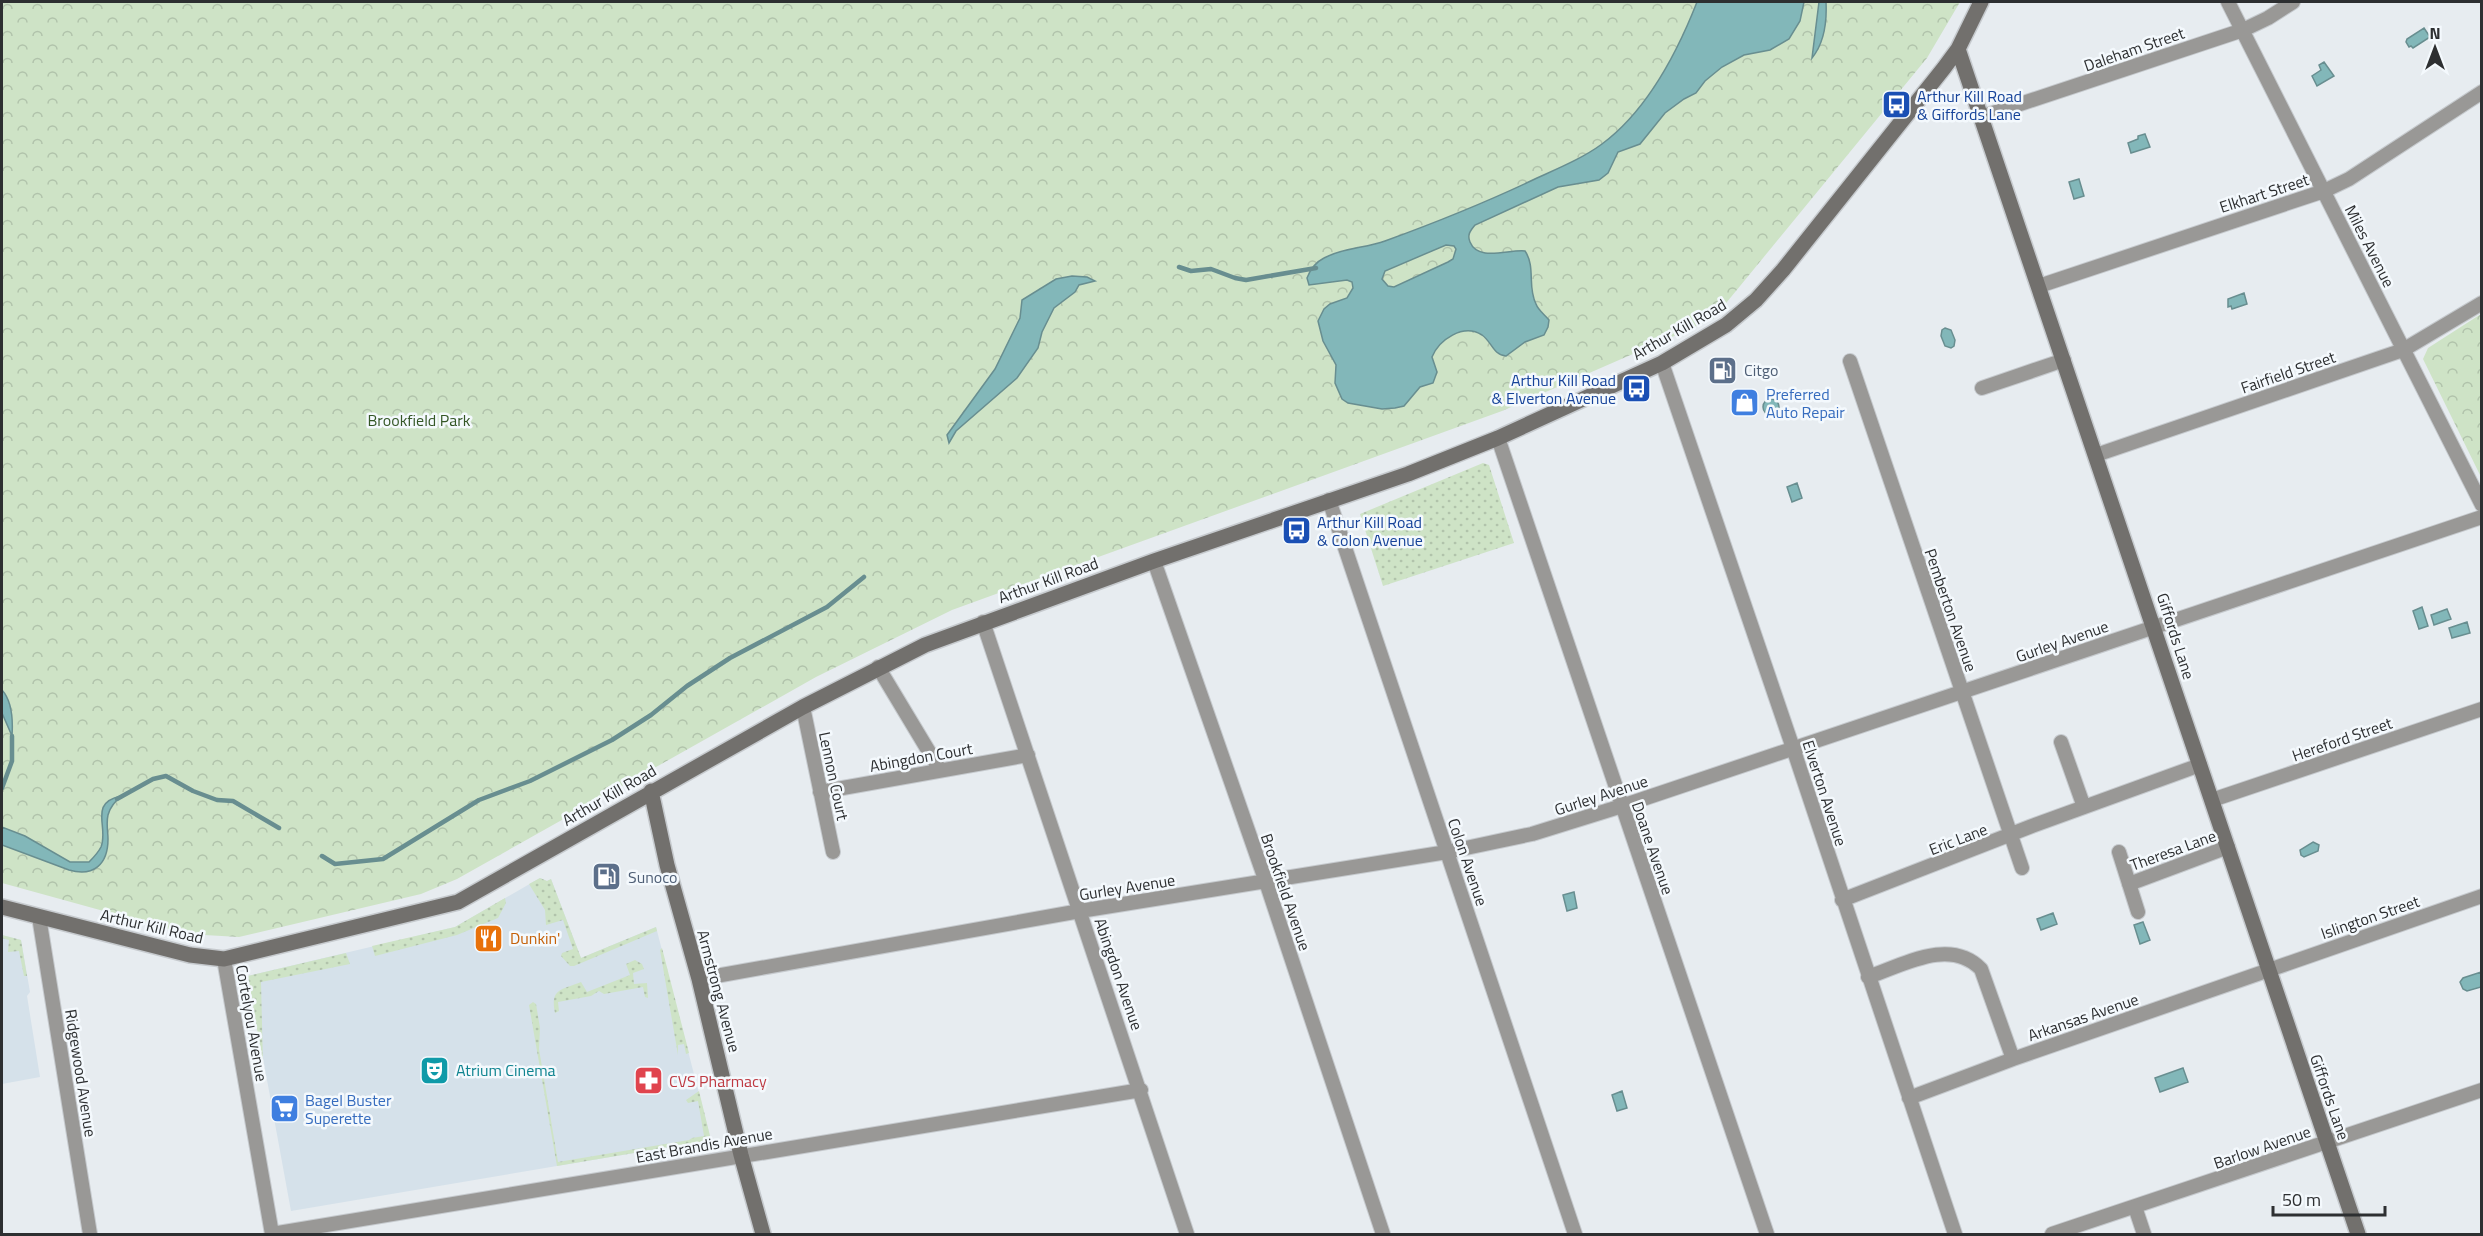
<svg xmlns="http://www.w3.org/2000/svg" width="2483" height="1236" viewBox="0 0 2483 1236" font-family="'Titillium Web',sans-serif">
	<style>
		.built { fill: #d5e1ea }
		.grass { fill: url(#grass-dots) }
		.park { fill: url(#park-crowns) }
		.water { fill: #82b7b9; stroke: #688e90; stroke-width: 1.5; fill-rule: evenodd }
		.lines { fill: none; stroke-linecap: round; stroke-linejoin: round }
		.stream { stroke: #688e90; stroke-width: 4.5 }
		.street-casing { stroke: #c6cace; stroke-width: 16 }
		.secondary-casing { stroke: #c6cace; stroke-width: 18 }
		.street { stroke: #999896; stroke-width: 14 }
		.secondary { stroke: #72706d; stroke-width: 15 }
		.labels { text-anchor: middle; dominant-baseline: central; stroke-width: 5; stroke-linejoin: round; paint-order: stroke }
		.street-label { font-size: 16px; fill: #2d2f31; stroke: #f4f9fd }
		.transit-label { font-size: 16px; fill: #164399; stroke: #f4f9fd; text-anchor: start }
		.service-label { font-size: 16px; fill: #4e5e75; stroke: #f4f9fd; text-anchor: start }
		.shop-label { font-size: 16px; fill: #366cbe; stroke: #f4f9fd; text-anchor: start }
		.park-label { font-size: 16px; fill: #345726; stroke: #f4f9fd }
		.food-label { font-size: 16px; fill: #c56008; stroke: #f4f9fd; text-anchor: start }
		.culture-label { font-size: 16px; fill: #0d838f; stroke: #f4f9fd; text-anchor: start }
		.health-label { font-size: 16px; fill: #be3a42; stroke: #f4f9fd; text-anchor: start }
	</style>
	<defs>
		<pattern id="grass-dots" width="8" height="8" patternUnits="userSpaceOnUse" patternTransform="scale(1.5)"><rect width="8" height="8" fill="#cee3c6"/><path d="M2 2h.1M6 6h.1" fill="none" stroke="#b1c3ab" stroke-width="1.8" stroke-linecap="round"/></pattern>
		<pattern id="park-crowns" width="20" height="18" patternUnits="userSpaceOnUse" patternTransform="scale(1.5)"><rect width="20" height="18" fill="#cee3c6"/><path d="M2 6a3 3 0 1 1 6 0M12 15a3 3 0 1 1 6 0" fill="none" stroke="#b1c3ab"/></pattern>
	</defs>
	<rect width="100%" height="100%" fill="#e7ecf0"/>
	<path class="built" d="M540,878L547,881L551,879L581,958L656,927L711,1140L291,1211L248,976L455,927Z
		M2,935L21,940L30,992L27,996L40,1077L2,1084Z"/>
	<path class="grass" d="M1483,463L1489,465L1514,543L1383,586L1360,514Z
		M540,878L547,881L551,879L581,958L656,927L657,931L574,966H570L561,956L562,953L573,949L563,920L546,925L545,910L529,884Z
		M505,898L506,903L498,918L457,935L375,956L372,946L455,927Z
		M2,935L21,940L27,976H24L19,951L8,952L9,940L2,938Z
		M662,948L689,1053L686,1054L684,1044L678,1045V1055L660,950Z
		M346,953L350,964L261,982L263,1064L248,976Z
		M635,960L642,964L644,969L633,973L634,984L647,983L648,998L645,997L643,987L604,994L599,991L591,996L558,1002L559,1011L555,1013C550,989 561,990 581,982L587,992L592,990L630,975L626,964Z
		M533,1002L536,1004L540,1028L539,1049L558,1162L689,1140L692,1138L704,1136L698,1101L688,1103L686,1100L699,1091L711,1140L557,1166L529,1005Z"/>
	<path class="park" d="M2,2H1960L1927,58L1713,319L1502,411L952,610L816,677L457,879L421,894L239,937L187,934L2,883Z
		M2481,314V477L2423,359L2428,348Z"/>
	<path class="water" d="M1697,2H1804L1800,21L1789,39L1770,50L1744,55L1722,67L1705,81L1696,93L1684,99L1665,113L1640,144L1618,152L1608,173L1599,180L1558,187L1475,225C1470,231 1467,235 1470,242C1478,262 1509,249 1525,251C1536,267 1527,287 1536,304C1538,310 1545,315 1549,320L1548,327L1544,335L1525,342L1506,356C1493,355 1492,342 1482,335C1463,323 1439,340 1432,357L1437,372L1433,383L1420,387L1404,406L1395,408L1382,409L1348,403L1342,399L1335,383L1336,365L1323,341L1318,321L1324,309L1330,304L1347,298L1353,288L1352,282L1347,280L1309,285L1307,278C1310,270 1316,262 1324,258C1342,248 1366,248 1385,241C1437,222 1487,202 1537,178C1559,168 1583,158 1602,144C1648,110 1677,53 1697,2ZM1446,245L1454,246L1456,249L1453,259L1448,262L1394,287L1388,286L1382,279L1385,271Z
		M1819,2H1826C1827,22 1825,42 1812,58Z
		M2424,28L2430,37L2413,48L2411,46L2409,47L2406,42L2407,39Z
		M2324,62L2334,76L2317,86L2312,76L2321,70L2319,65Z
		M2145,134L2150,147L2131,153L2128,143L2138,139V136Z
		M2079,179L2084,196L2074,199L2069,182Z
		M1072,276L1087,277L1095,281L1079,285L1075,292L1054,308L1042,332L1038,348L1017,378L956,431L949,443L947,435L995,369L1020,318L1022,300L1056,279Z
		M2244,293L2247,304L2232,309L2231,306L2228,307V299Z
		M1945,328L1951,330L1955,340L1954,346L1951,348L1945,346L1941,336L1942,330Z
		M1763 407a8 8 0 1 1 16 0a8 8 0 1 1-16 0Z
		M1797,483L1802,498L1792,502L1787,487Z
		M2422,607L2428,626L2419,629L2413,611Z
		M2447,609L2451,619L2434,625L2431,615Z
		M2467,622L2470,633L2452,638L2449,628Z
		M2,690C12,701 13,721 12,736L2,713Z
		M121,796C115,802 110,807 108,815C106,824 108,831 108,839C108,865 93,877 69,870L2,845V827L25,836L70,862H89C93,858 98,853 101,847C109,827 88,803 121,796Z
		M2313,842L2319,845L2318,851L2304,857L2301,855L2300,850Z
		M1574,892L1577,908L1567,911L1563,895Z
		M2053,913L2057,924L2041,930L2037,919Z
		M2143,922L2150,940L2140,944L2134,925Z
		M2481,972V987L2467,991L2463,989L2460,982L2463,978Z
		M2183,1068L2188,1082L2160,1092L2155,1078Z
		M1622,1091L1627,1108L1617,1111L1612,1095Z"/>
	<g class="lines">
		<path class="stream" d="M1179,267L1191,271L1211,269L1235,278L1246,280L1316,268
			M2,788L12,761V736
			M117,799L153,779L166,776L193,791L217,800L233,801L279,828
			M322,856L335,864L383,859L479,800L530,781L612,740L651,715L687,686L730,658L827,607L864,577"/>
		<defs>
			<path id="street" d="M2228,2L2482,505
				M1981,117L2243,30L2268,18L2293,2
				M2039,286L2324,191L2349,179L2482,92
				M1850,361L2022,868
				M1662,363L1793,748L1955,1234
				M1982,388L2064,360
				M1498,438L1767,1234
				M2096,455L2403,350L2482,303
				M1329,500L1575,1234
				M1154,561L1266,882L1383,1234
				M983,622L1187,1234
				M878,667L940,770
				M803,707L833,852
				M2061,742L2084,807
				M820,792L1028,755
				M2212,800L2482,709
				M2119,852L2138,912
				M2129,884L2228,847
				M1842,900L2032,826L2200,765
				M39,917L90,1234
				M224,959L272,1234L1141,1090
				M1868,977C1903,965 1950,937 1981,969L2013,1059
				M699,979L1080,911L1447,852L1532,834L1622,806L2482,517
				M1909,1098L2013,1059L2482,896
				M2135,1207L2144,1234
				M2052,1234L2482,1090"/>
			<path id="secondary" d="M1958,49L2358,1234
				M651,791L667,865L699,979L741,1155L763,1234
				M2,907L190,955L224,959L458,902L803,707L925,645L1154,561L1408,474L1498,438L1662,363L1726,325L1756,300L1783,270L1944,68L1958,49L1981,2"/>
		</defs>
		<use href="#street" class="street-casing"/>
		<use href="#secondary" class="secondary-casing"/>
		<use href="#street" class="street"/>
		<use href="#secondary" class="secondary"/>
	</g>
	<defs>
		<symbol id="bus-square" viewBox="-11 -11 22 22"><rect x="-9" y="-9" width="18" height="18" rx="4" fill="#1a4fb4" stroke="#f4f9fd"/><path d="M-5-6H5V4H4V6H2V4H-2V6H-4V4H-5ZM-3.5-4V0h7V-4ZM-3.5 1.2v1.5H-2V1.2ZM2 1.2v1.5H3.5V1.2Z" fill="#fff"/></symbol>
		<symbol id="fuel-square" viewBox="-11 -11 22 22"><rect x="-9" y="-9" width="18" height="18" rx="4" fill="#5c6f8a" stroke="#f4f9fd"/><path d="M-5.5-6h7V0h2V4h1.3V-2.5L3-4.5l.8-.8L6-3V5H2.5V1h-1V6h-7ZM-4.2-4.7v3.2H.2V-4.7Z" fill="#fff"/></symbol>
		<symbol id="shop-square" viewBox="-11 -11 22 22"><rect x="-9" y="-9" width="18" height="18" rx="4" fill="#3f7fe0" stroke="#f4f9fd"/><path d="M-5-2.5h2.3a2.7 3.5 0 0 1 5.4 0H5L5.5 6h-11ZM-1.5-2.5h3a1.5 2.3 0 0 0-3 0Z" fill="#fff"/></symbol>
		<symbol id="restaurant-square" viewBox="-11 -11 22 22"><rect x="-9" y="-9" width="18" height="18" rx="4" fill="#e8710a" stroke="#f4f9fd"/><path d="M-5-6h1v4h1v-4h1v4h1v-4h1v5L-1.5 .5V6h-2V.5L-5-1ZM5-6V6H3V1.5H1.5Q1.5-4 5-6Z" fill="#fff"/></symbol>
		<symbol id="theatre-square" viewBox="-11 -11 22 22"><rect x="-9" y="-9" width="18" height="18" rx="4" fill="#0f9aa8" stroke="#f4f9fd"/><path d="M-5-5.5Q0-4 5-5.5V0Q5 5 0 6Q-5 5-5 0ZM-3.3-2.5H-1v1.5H-3.3ZM1-2.5H3.3v1.5H1ZM-2.8 1Q0 5.5 2.8 1Z" fill="#fff"/></symbol>
		<symbol id="pharmacy-square" viewBox="-11 -11 22 22"><rect x="-9" y="-9" width="18" height="18" rx="4" fill="#e0444e" stroke="#f4f9fd"/><path d="M-2-6h4v4h4v4h-4v4h-4v-4h-4v-4h4Z" fill="#fff"/></symbol>
		<symbol id="supermarket-square" viewBox="-11 -11 22 22"><rect x="-9" y="-9" width="18" height="18" rx="4" fill="#3f7fe0" stroke="#f4f9fd"/><path d="M-6-5.5h2.5l.6 2H6L4.5 2H-2.5L-4.4-4H-6ZM-1.5 3.2a1.3 1.3 0 1 0 .1 0ZM3 3.2a1.3 1.3 0 1 0 .1 0Z" fill="#fff"/></symbol>
	</defs>
	<g fill-rule="evenodd">
		<use href="#bus-square" x="1880" y="88" width="33" height="33"/>
		<use href="#fuel-square" x="1706" y="354" width="33" height="33"/>
		<use href="#bus-square" x="1620" y="372" width="33" height="33"/>
		<use href="#shop-square" x="1728" y="386" width="33" height="33"/>
		<use href="#bus-square" x="1280" y="514" width="33" height="33"/>
		<use href="#fuel-square" x="590" y="860" width="33" height="33"/>
		<use href="#restaurant-square" x="472" y="922" width="33" height="33"/>
		<use href="#theatre-square" x="418" y="1054" width="33" height="33"/>
		<use href="#pharmacy-square" x="632" y="1064" width="33" height="33"/>
		<use href="#supermarket-square" x="268" y="1092" width="33" height="33"/>
	</g>
	<g class="labels">
		<g class="street-label">
			<text transform="translate(2134 49) rotate(-19)">Daleham Street</text>
			<text transform="translate(2264 193) rotate(-18)">Elkhart Street</text>
			<text transform="translate(2370 246) rotate(63)">Miles Avenue</text>
			<text transform="translate(1679 329) rotate(-30)">Arthur Kill Road</text>
			<text transform="translate(2288 372) rotate(-19)">Fairfield Street</text>
			<text transform="translate(1048 580) rotate(-20)">Arthur Kill Road</text>
			<text transform="translate(1951 610) rotate(71)">Pemberton Avenue</text>
			<text transform="translate(2176 636) rotate(72)">Giffords Lane</text>
			<text transform="translate(2062 641) rotate(-19)">Gurley Avenue</text>
			<text transform="translate(2342 739) rotate(-19)">Hereford Street</text>
			<text transform="translate(921 757) rotate(-10)">Abingdon Court</text>
			<text transform="translate(834 776) rotate(78)">Lennon Court</text>
			<text transform="translate(1825 793) rotate(72)">Elverton Avenue</text>
			<text transform="translate(609 795) rotate(-30)">Arthur Kill Road</text>
			<text transform="translate(1601 795) rotate(-18)">Gurley Avenue</text>
			<text transform="translate(1958 839) rotate(-21)">Eric Lane</text>
			<text transform="translate(1653 848) rotate(71)">Doane Avenue</text>
			<text transform="translate(2173 850) rotate(-20)">Theresa Lane</text>
			<text transform="translate(1468 862) rotate(71)">Colon Avenue</text>
			<text transform="translate(1127 887) rotate(-9)">Gurley Avenue</text>
			<text transform="translate(1286 892) rotate(71)">Brookfield Avenue</text>
			<text transform="translate(2370 917) rotate(-19)">Islington Street</text>
			<text transform="translate(152 926) rotate(13)">Arthur Kill Road</text>
			<text transform="translate(1119 974) rotate(71)">Abingdon Avenue</text>
			<text transform="translate(719 991) rotate(75)">Armstrong Avenue</text>
			<text transform="translate(2083 1017) rotate(-19)">Arkansas Avenue</text>
			<text transform="translate(252 1023) rotate(80)">Cortelyou Avenue</text>
			<text transform="translate(81 1073) rotate(81)">Ridgewood Avenue</text>
			<text transform="translate(2330 1097) rotate(71)">Giffords Lane</text>
			<text transform="translate(704 1145) rotate(-10)">East Brandis Avenue</text>
			<text transform="translate(2262 1147) rotate(-19)">Barlow Avenue</text>
		</g>
		<g class="transit-label">
			<text x="1917" y="96">Arthur Kill Road<tspan x="1917" dy="18">&amp; Giffords Lane</tspan></text>
			<text x="1616" y="380" text-anchor="end">Arthur Kill Road<tspan x="1616" dy="18">&amp; Elverton Avenue</tspan></text>
			<text x="1317" y="522">Arthur Kill Road<tspan x="1317" dy="18">&amp; Colon Avenue</tspan></text>
		</g>
		<g class="service-label">
			<text x="1744" y="370">Citgo</text>
			<text x="628" y="877">Sunoco</text>
		</g>
		<g class="shop-label">
			<text x="1766" y="394">Preferred<tspan x="1766" dy="18">Auto Repair</tspan></text>
			<text x="305" y="1100">Bagel Buster<tspan x="305" dy="18">Superette</tspan></text>
		</g>
		<g class="park-label">
			<text x="419" y="420">Brookfield Park</text>
		</g>
		<g class="food-label">
			<text x="510" y="938">Dunkin'</text>
		</g>
		<g class="culture-label">
			<text x="456" y="1070">Atrium Cinema</text>
		</g>
		<g class="health-label">
			<text x="669" y="1081">CVS Pharmacy</text>
		</g>
	</g>
	<rect width="2483" height="1236" fill="none" stroke="#2d2f31" stroke-width="6"/>
	<g transform="translate(2435 48)" stroke="#f4f9fd" stroke-width="4.5" paint-order="stroke">
	<path d="M0-4.5L10 22L0 15L-10 22Z" fill="#2d2f31"/>
	<text y="-9" font-size="16" font-weight="bold" text-anchor="middle" fill="#2d2f31">N</text>
	</g>
	<path d="M2273 1206v9h112v-9" fill="none" stroke="#2d2f31" stroke-width="3"/>
	<text x="2282" y="1206" font-size="18" fill="#2d2f31" stroke="#f4f9fd" stroke-width="4.5" paint-order="stroke">50 m</text>
</svg>
